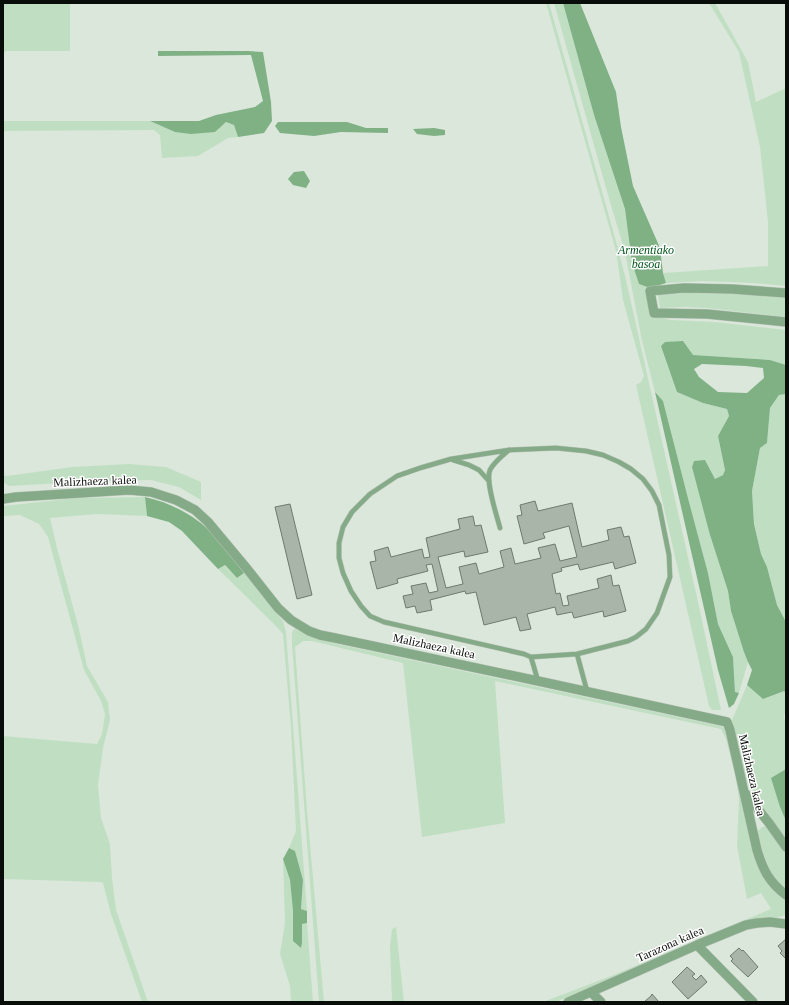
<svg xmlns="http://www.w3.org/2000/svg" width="789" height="1005" viewBox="0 0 789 1005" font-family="Georgia,serif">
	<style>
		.green { fill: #c0dfc2 }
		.forest { fill: #7fb185; fill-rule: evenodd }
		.building { fill: #a9b5a9; stroke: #6f7a6f }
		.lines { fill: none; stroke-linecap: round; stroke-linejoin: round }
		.lane-casing { stroke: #b9c4b9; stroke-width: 5.5 }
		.street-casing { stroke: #b9c4b9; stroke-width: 10 }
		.lane { stroke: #84aa87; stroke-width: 4.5 }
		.street { stroke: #84aa87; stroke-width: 9 }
		.labels { text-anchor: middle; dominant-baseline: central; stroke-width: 3; stroke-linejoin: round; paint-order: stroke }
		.park-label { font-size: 12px; font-style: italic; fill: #02551c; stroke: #fff }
		.street-label { font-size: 12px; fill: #090d09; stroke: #fff }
	</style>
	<rect width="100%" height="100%" fill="#dbe7db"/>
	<path class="green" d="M3,3H70V51H7L3,53Z
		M546,3H549L614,234L626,280L700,611L721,710H712L709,706L636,385L641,382L644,376L623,300L616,251Z
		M554,3H563L594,115L625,209L632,263L639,284L650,288L653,316L671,320L715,322L786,330V365L770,360L693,355L677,392L703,403L727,409L729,416L718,436L725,470L723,475L715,479L705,460L710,535L728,591L731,611L748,662L739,693L735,692L733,657L718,624L708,573L689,502L663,401L655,392L642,341L625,252L610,202Z
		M709,3H715L748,62L756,102L786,88V286L754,283L702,281L666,283L663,273L768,266V222L760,147L739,52Z
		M3,121H150L175,132H215L226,122L234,125L238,137L228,138L198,156L162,158L160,135L154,130L3,131Z
		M688,293L749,294L786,298V317L707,308L685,307L660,308L658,295Z
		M786,394V622L777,605L767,567L761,554L754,524L752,491L760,448L767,443L770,408L779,395Z
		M129,464L166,467L201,482V500L179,487L151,480L98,481L9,486L3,482V475L7,476L72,467Z
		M145,497L147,516L96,514L50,518L57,548L79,629L87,666L108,702L110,720L103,748L98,785L101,818L110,844L112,878L116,910L148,1002H142L111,914L103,883L100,882L3,879V736L97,744L102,734L105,714L101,701L84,670L48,537L39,524L20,515L3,516V506L76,498Z
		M224,565L237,578L244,573L283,621L286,632L307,911L301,909L303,880L295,851L289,848L296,831L291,727L283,634L276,626L218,569Z
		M296,629L309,636L337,644L721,726L725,729L755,856L786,899V915L772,919L654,959L556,1002H543L611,976L771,909L761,893L747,899L737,846L739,799L735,773L726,739L721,729L495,681L505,823L422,837L403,663L312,641H303L295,647L307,810L324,1002H319L292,645V634L293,630Z
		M747,685L763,699L784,690L786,693V709L784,717L786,723V769L781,772L780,807L786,821V843L752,796L743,770L732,720Z
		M769,826L786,852V889C768,876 763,852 757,832L762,827Z
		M283,859L290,880L293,911V941L302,943V924L307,923L313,1002H291L290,986L280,954L285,923Z
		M396,927L404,1002H392L390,946L392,929Z"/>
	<path class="forest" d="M563,3H580L616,92L621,127L633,186L660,248L663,273L666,283L650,288L639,284L632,263L625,209L594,115Z
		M158,51H248L263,52L271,102L272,121L264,133L238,137L234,125L226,122L215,132L191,134L175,132L150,121H199L216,115L255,107L263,101L251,55L158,56Z
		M278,122H347L366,128H388V133L341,132L314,136L280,133L275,126Z
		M434,128L445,130V135L434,136L417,134L413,129Z
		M304,171L310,181L306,188L293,185L288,179L294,172Z
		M683,341L693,355L770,360L786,365V394L779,395L770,408L767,443L760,448L752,491L754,524L761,554L767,567L777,605L786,622V693L784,691L763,699L747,685L752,670L748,662L744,652L731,611L728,591L710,535L692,467L694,461L705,460L715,479L723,475L725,470L718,436L729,416L727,409L703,403L677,392L661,346L665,342ZM702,364L746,366L763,368L764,378L747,393L718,392L699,377L694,369Z
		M655,392L663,401L689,502L708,573L718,624L733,657L735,692L739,693L734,704L729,708L718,670Z
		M145,497C172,503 196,516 215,536C225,548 235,561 244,573L237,578L225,565L218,569L182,531L169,522L147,516Z
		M786,769V821L780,807L771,778Z
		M289,848L295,851L303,880L301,909L307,911V923L302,924V943L301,948L293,941V911L290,880L283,859Z"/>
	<path class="building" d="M535,501L538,511L572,503L582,547L609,540L607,530L621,527L624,537L629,536L636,563L615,569L613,562L580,570L578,564L561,568L562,571L552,574L556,594L560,593L563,606L569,605L567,596L599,588L597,579L611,575L613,586L619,585L626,611L604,617L603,611L574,618L572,612L557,615L555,607L527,614L531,629L520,631L516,617L484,625L476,592L466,594L465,591L430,600L432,610L417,613L415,606L406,608L403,596L413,594L411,586L426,583L429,593L438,591L432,564L426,565L428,571L397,579L398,583L377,589L370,562L376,561L374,551L388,547L391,557L422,549L424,558L430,557L426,538L460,529L458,519L473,516L475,526L481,525L488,552L465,557L464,551L438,557L446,588L463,584L459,567L476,563L479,574L504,567L500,551L511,548L515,564L541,558L538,548L555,544L560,561L577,557L569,526L543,533L545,538L524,544L517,516L522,515L520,505Z
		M290,504L312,595L297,599L275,507Z
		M786,939V959L780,953L782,951L778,946Z
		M739,948L742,951L743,950L758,967L748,977L731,961L733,959L730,956Z
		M687,967L695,974L692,976L696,980L701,975L707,982L688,999L672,982Z
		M652,994L659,1002H644L651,996Z"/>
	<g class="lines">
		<defs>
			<path id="lane" d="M556,448L586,451L603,455L619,462L631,469L643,479L652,491L659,505L669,555L670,577L657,613L646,629L636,637L628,641L577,654L531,657L524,654L384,622L370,616L361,606L351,591L343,573L339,558V543L343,527L352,512L370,494L397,476L420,468L451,459L509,450Z
				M453,460L469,465L479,470L488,480
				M500,528C497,516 485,481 490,470C494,462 502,456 509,450
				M577,654L587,691
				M531,657L538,681"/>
			<path id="street" d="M786,293L732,289L684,288L650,291L654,313L707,314L786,322
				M3,499L16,497L129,490L151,492L176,500L195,510L208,522L248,570L278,608L291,620L309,631L320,635L335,638L538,681L727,722L730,730L757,850C763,870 769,882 786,895
				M746,794L769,823L786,847
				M697,945L753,1002
				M591,992L601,1002
				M568,1002L697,945L746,925L757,923L770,922L786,924"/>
		</defs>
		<use href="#lane" class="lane-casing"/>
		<use href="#street" class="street-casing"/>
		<use href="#lane" class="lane"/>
		<use href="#street" class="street"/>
	</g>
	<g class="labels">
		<g class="park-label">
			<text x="646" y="250">Armentiako<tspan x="646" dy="14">basoa</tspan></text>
		</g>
		<g class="street-label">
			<text transform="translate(95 481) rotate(-2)">Malizhaeza kalea</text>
			<text transform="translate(434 646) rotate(12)">Malizhaeza kalea</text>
			<text transform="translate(752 775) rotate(77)">Malizhaeza kalea</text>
			<text transform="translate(670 944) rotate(-24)">Tarazona kalea</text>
		</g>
	</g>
	<rect width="789" height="1005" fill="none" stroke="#090d09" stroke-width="8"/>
</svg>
